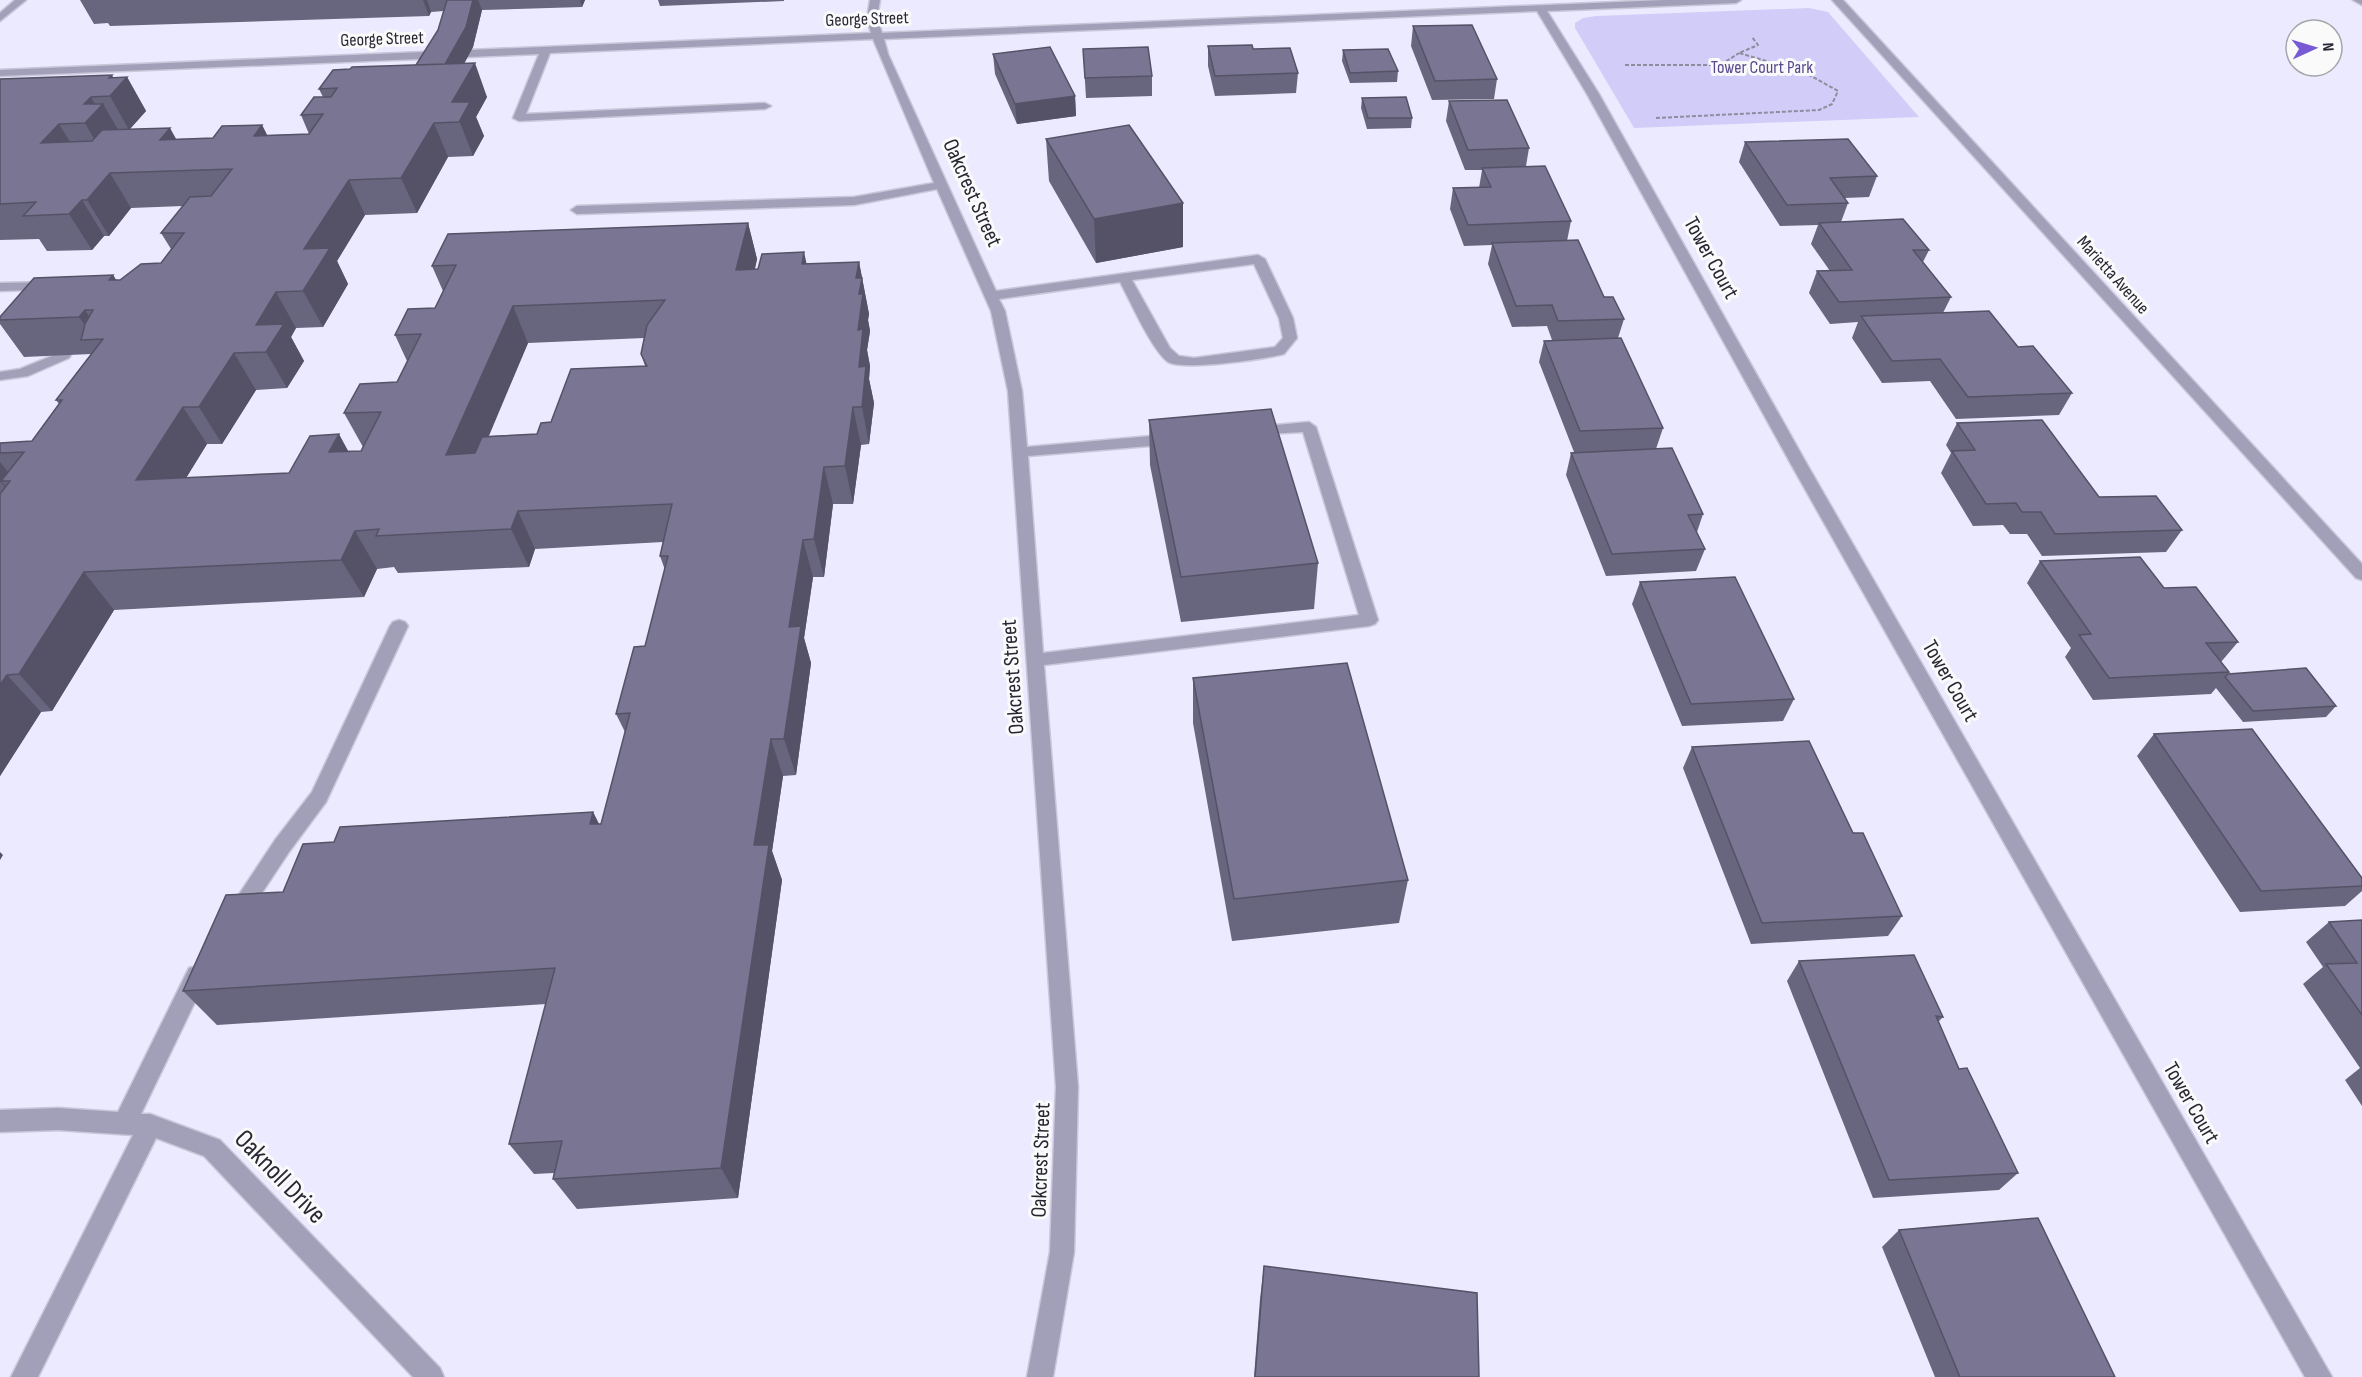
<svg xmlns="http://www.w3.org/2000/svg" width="2362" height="1377" viewBox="0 0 2362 1377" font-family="'Sofia Sans Condensed',sans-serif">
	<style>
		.green { fill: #d2cdf8 }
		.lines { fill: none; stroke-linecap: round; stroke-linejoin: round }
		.minor-casing { stroke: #c9c7d9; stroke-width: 3 }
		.path { stroke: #8e8c9d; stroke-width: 2; stroke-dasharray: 4 2; stroke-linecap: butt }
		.minor { fill: #a29fb9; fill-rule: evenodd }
		.wall { fill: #68657e; fill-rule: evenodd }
		.shaded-wall { fill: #555267 }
		.building { fill: #797593; stroke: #555267; stroke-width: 1.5; fill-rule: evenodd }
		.labels { text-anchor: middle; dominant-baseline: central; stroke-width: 6; stroke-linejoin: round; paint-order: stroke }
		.far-street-label { font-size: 18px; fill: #282633; stroke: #f9faf9 }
		.far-park-label { font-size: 18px; fill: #58498f; stroke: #f9faf9 }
		.street-label { font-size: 22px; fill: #282633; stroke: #f9faf9 }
		.near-street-label { font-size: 27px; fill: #282633; stroke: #f9faf9 }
	</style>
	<rect width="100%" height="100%" fill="#eceafe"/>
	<path class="green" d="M1809,8L1828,12L1919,117L1634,128L1575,28V23L1583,18L1596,16Z"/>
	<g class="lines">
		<defs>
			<path id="minor" d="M15,0H26L0,21V13Z
				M870,0H880L877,18L882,33L1664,0H1741L1736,3L1547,11L1599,94L1808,466L2332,1377H2305L1792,466L1587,94L1537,11L884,39L888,54L996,291L1258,255L1265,259L1293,318L1297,338L1284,354C1265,359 1183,371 1168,362C1151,349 1131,302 1120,282L999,299L1005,311L1022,391L1027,447L1174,434L1182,439L1174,444L1028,456L1043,653L1359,615L1303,432L1250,435L1247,432L1250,429L1255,427L1309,422L1316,427L1378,620L1375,624L1369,626L1044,665L1078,1087L1074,1252L1053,1377H1027L1050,1252L1056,1087L1008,391L991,311L937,189L854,205L577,214L571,210L577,206L854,197L934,183L873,39L550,53L526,114L765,103L771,106L765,109L519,121L513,118L539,54L0,76V70L871,33L867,18ZM1254,264L1279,318L1283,338L1275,347L1194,358L1179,356L1170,348L1132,280Z
				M1832,0H1843L2362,564V580L2356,578Z
				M2353,0H2362V5Z
				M50,282L57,286L55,289L0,291V283Z
				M64,351L71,355L69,358L28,376L0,380V372L20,369Z
				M399,620L405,622L408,626L326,802L289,852L244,920L237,923L230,920L227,914L230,908L275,840L312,792L390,626L393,622Z
				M197,966L205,968L208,975L141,1114H150L220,1140L440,1368L444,1377H413L204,1156L156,1138L38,1377H11L133,1135L58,1130L0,1132V1110L58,1108L118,1112L189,968Z"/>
		</defs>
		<use href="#minor" class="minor-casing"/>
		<path class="path" d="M1625,65H1715L1722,64L1739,53
			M1656,118L1819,110L1832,104L1838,91L1804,72L1739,53L1758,45L1752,37"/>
		<use href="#minor" class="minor"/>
	</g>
	<path class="wall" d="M80,0H585L582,7L482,10L473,47L464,64L487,97L476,117L484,136L473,156L448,157L417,213L365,215L337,261L348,284L323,327L296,328L291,337L304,361L287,388L256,390L222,444H207L186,478L289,473L348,452L361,451L363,447L344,413L397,382L407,361L395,335L435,308L443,291L432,266L748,223L757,259L755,269L807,264L859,262L869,314L868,320L870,331L867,350L870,366L869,379L874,403L869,444L861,445L853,504H833L824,577H813L804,638L811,663L796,775L783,776L772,851L782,880L738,1198L577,1209L553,1179L554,1173L534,1174L509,1144L546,1004L217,1025L183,991L334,842L593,812L599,824H601L625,732L616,714L645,646L665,570L660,556L663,542L535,549L529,567L398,573L394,567L377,569L364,597L114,610L52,711L41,712L0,776V443L32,441L59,404L56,400L91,354L24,357L0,324V317L113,275L116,280H120L161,263L171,249L161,233L183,206L131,208L109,236H104L92,250L47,251L39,239L0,240V79L127,77L146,111L130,129L176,139L213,138L262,125L267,135L309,134L301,115L323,97L319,89L416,65L438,30L444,11L431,12L429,16L110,26L108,23L94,24ZM644,338L641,354L645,366L551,422L537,434L488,436L528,343Z
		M658,0H784V1L660,6Z
		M1413,26L1497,79L1494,99L1432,100L1411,46Z
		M1208,46L1253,49L1298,73L1296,93L1215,96L1208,66Z
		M1083,49L1152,76V96L1086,98Z
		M1343,50L1398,71L1397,82L1350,83L1342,61Z
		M993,54L1075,96L1076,116L1017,124L995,74Z
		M1362,98L1412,118L1411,128L1367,129L1361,108Z
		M1449,101L1529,148L1526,166L1571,221L1567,241L1604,297L1624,319L1618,338L1663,428L1656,449L1703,514L1697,532L1705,549L1696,571L1606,576L1566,475L1571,453L1574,452L1539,362L1544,341L1552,340L1547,326L1512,327L1488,264L1492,245L1464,246L1450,209L1453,188H1479L1482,170H1465L1446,121Z
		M1046,139L1183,203V247L1096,263L1049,181Z
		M1745,142L1877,176L1869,197L1845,198L1848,203L1841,222L1929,250L1923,262L1951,297L1943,313L2018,347L2072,393L2059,415L1956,419L1930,381L1882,383L1852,338L1858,322L1830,324L1809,293L1817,271H1830L1811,244L1818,225L1780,226L1739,162Z
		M1149,420L1318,563L1314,609L1181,622L1150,465Z
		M1957,423L2099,497L2182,530L2166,552L2042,556L2027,534H2010L2003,525L1973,526L1941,473L1951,453L1946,445Z
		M2040,561L2164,588L2238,642L2221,662L2229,672L2228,674L2336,706L2326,717L2243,722L2216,688L2211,694L2093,700L2065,657L2071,648L2027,583Z
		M1640,582L1794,699L1783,721L1682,726L1632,604Z
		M1193,678L1408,880L1399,923L1232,941L1193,723Z
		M2154,734L2362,878V891L2345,906L2240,912L2137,756Z
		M1692,747L1853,833L1902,916L1888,936L1751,944L1683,768Z
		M2362,920V1106L2345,1080L2360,1068L2303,984L2323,967L2306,942L2329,922Z
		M1799,961L1943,1017L1938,1022L1959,1069L2018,1173L1999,1190L1873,1198L1787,981Z
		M1899,1230L2115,1377H1935L1882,1247Z
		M1264,1266L1479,1377H1254L1260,1299Z"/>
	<path class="shaded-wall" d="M423,0H427L431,12L429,16Z
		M473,0H478L482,10L473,47L445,98L437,79Z
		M580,0H585L582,7Z
		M475,63L487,97L476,117L484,136L473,156L452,102Z
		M112,75L118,87L127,77L146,111L129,130L110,96L109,78Z
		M1075,96L1076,116L1017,124L1015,104Z
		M91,97L98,109L103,104L123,138L105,158L85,123L84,104Z
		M434,123L448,157L417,213L401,178Z
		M59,124L80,158L41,143Z
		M262,125L279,159L254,136Z
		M170,128L189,162L160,140Z
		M110,173L131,208L109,236L87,200Z
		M349,180L365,215L337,261L348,284L323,327L303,291L304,249Z
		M82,200L104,236L92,250L69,214Z
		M1183,203V247L1096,263L1094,219Z
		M748,223L757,259L746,306L736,270Z
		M804,252L812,288L802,264Z
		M859,262L869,314L868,320L870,331L867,350L870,366L869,379L874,403L869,444L862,407L859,367L856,278Z
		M113,275L136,311L109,280Z
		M276,292L296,328L291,337L304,361L287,388L266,352L256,325Z
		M513,306L528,343L465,493L446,455Z
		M85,310L109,347L103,339H95L79,317Z
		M234,353L256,390L222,444L199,407Z
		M183,407L207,444L162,517L136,480Z
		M853,407L861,445L853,504L845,466Z
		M339,434L359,471L329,452Z
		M0,462L23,491L10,481H1L16,500L15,501L0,481Z
		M824,467L833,504L824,577L814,539Z
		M518,511L535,549L529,567L511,529Z
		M355,531L377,569L364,597L341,560Z
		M803,540L813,577L804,638L811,663L796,775L784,739L789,627Z
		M84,572L114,610L52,711L19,674Z
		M7,675L41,712L0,776V685Z
		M771,739L783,776L772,851L782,880L738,1198L721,1168L754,845Z
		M593,812L611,848L590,824Z
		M0,852L3,855L0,860Z"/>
	<path class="building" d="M447,0H473L466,27L445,64L416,65L438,30Z
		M1472,25L1497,79L1435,81L1413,26Z
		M1252,45L1253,49L1290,48L1298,73L1215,76L1208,46Z
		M1050,47L1075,96L1015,104L993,54Z
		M1148,47L1152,76L1085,78L1083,49Z
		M1388,49L1398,71L1350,73L1343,50Z
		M475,63L452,102H470L459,122L434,123L401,178L349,180L304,249L330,248L303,291L276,292L256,325L284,324L266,352L234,353L199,407H183L136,480L289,473L310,436L339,434L329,452L361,451L381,412L344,413L360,384L397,382L421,334L395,335L408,309L435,308L456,265L432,266L448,234L748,223L736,270L758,269L762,254L804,252L802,264L859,262L856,278H862L859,294H863L858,330L863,329L859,367L866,366L862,407H853L845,466L824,467L814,539L803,540L789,627L801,626L784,739H771L754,845H769L721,1168L553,1179L562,1141L509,1144L555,968L183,991L226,895L283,892L303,844L334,842L340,827L593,812L590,824H601L630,713L616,714L634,647L645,646L668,556H660L672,504L518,511L511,529L376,536L379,529L355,531L341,560L84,572L19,674L7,675L0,685V494L10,481H1L24,452L0,453V443L32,441L62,400H56L103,339L81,340L85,324L93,310H85L79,317L0,320V317L34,278L113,275L109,280H120L141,264L161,263L184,233H161L190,197L211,196L232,169L110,173L87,200H82L69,214L23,216L36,202L0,204V79L112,75L109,78L127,77L110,96L91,97L84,104H103L85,123L59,124L41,143L92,141L102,130L170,128L160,140L213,138L222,126L262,125L254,136L309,134L323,114L301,115L314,97H331L337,88L319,89L333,70L350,69L352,67ZM665,300L647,325L641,354L647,366L571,369L551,422L541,423L537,434L482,437L475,453L446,455L513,306Z
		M1406,97L1412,118H1368L1362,98Z
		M1507,100L1529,148L1468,150L1449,101Z
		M1129,125L1183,203L1094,219L1046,139Z
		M1848,139L1877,176L1830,178L1848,203L1787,205L1745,142Z
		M1545,166L1571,221L1468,225L1453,188L1491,187L1482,168Z
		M1903,219L1929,250H1913L1951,297L1839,302L1817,271L1852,270L1819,223Z
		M1578,240L1604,297H1613L1624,319L1558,321L1552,305L1516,306L1492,243Z
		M1989,311L2018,347L2033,346L2072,393L1968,397L1940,359L1892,361L1861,316Z
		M1621,338L1663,428L1580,431L1544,341Z
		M1271,409L1318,563L1181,577L1149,420Z
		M2042,420L2099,497L2156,496L2182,530L2055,534L2041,512H2022L2016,503L1986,504L1952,451L1975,450L1957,423Z
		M1672,448L1703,514L1688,515L1705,549L1612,554L1571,453Z
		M2140,557L2164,588L2196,587L2238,642L2206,643L2229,672L2109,678L2079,635L2091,634L2040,561Z
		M1735,577L1794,699L1691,704L1640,582Z
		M1347,663L1408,880L1234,899L1193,678Z
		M2306,668L2336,706L2253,711L2225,677L2228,674Z
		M2252,729L2362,878V886L2261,891L2154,734Z
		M1809,741L1853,833H1863L1902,916L1762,923L1692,747Z
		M2362,920V1015L2326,964L2357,963L2329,922Z
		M1914,955L1943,1017L1936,1016L1959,1069L1967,1068L2018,1173L1889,1180L1799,961Z
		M2038,1218L2115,1377H1960L1899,1230Z
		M1264,1266L1477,1293L1479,1377H1255Z"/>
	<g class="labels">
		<g class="far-street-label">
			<text transform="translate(867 19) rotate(-2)">George Street</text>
			<text transform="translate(382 39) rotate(-2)">George Street</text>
			<text transform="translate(2113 275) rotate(48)">Marietta Avenue</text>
		</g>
		<g class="far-park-label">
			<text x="1762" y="67">Tower Court Park</text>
		</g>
		<g class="street-label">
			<text transform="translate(972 193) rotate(66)">Oakcrest Street</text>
			<text transform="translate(1711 258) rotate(61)">Tower Court</text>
			<text transform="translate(1013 677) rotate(-94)">Oakcrest Street</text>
			<text transform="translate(1950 681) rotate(60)">Tower Court</text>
			<text transform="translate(2191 1103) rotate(60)">Tower Court</text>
			<text transform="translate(1041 1160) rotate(-88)">Oakcrest Street</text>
		</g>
		<g class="near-street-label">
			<text transform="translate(280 1177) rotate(46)">Oaknoll Drive</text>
		</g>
	</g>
	<g transform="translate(2314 48) rotate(86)"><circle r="28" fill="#f9faf9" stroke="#a5a5aa" stroke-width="1.5"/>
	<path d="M0-4.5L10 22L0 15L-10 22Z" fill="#795ad5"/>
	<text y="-9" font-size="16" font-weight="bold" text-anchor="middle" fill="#282633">N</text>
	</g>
</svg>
